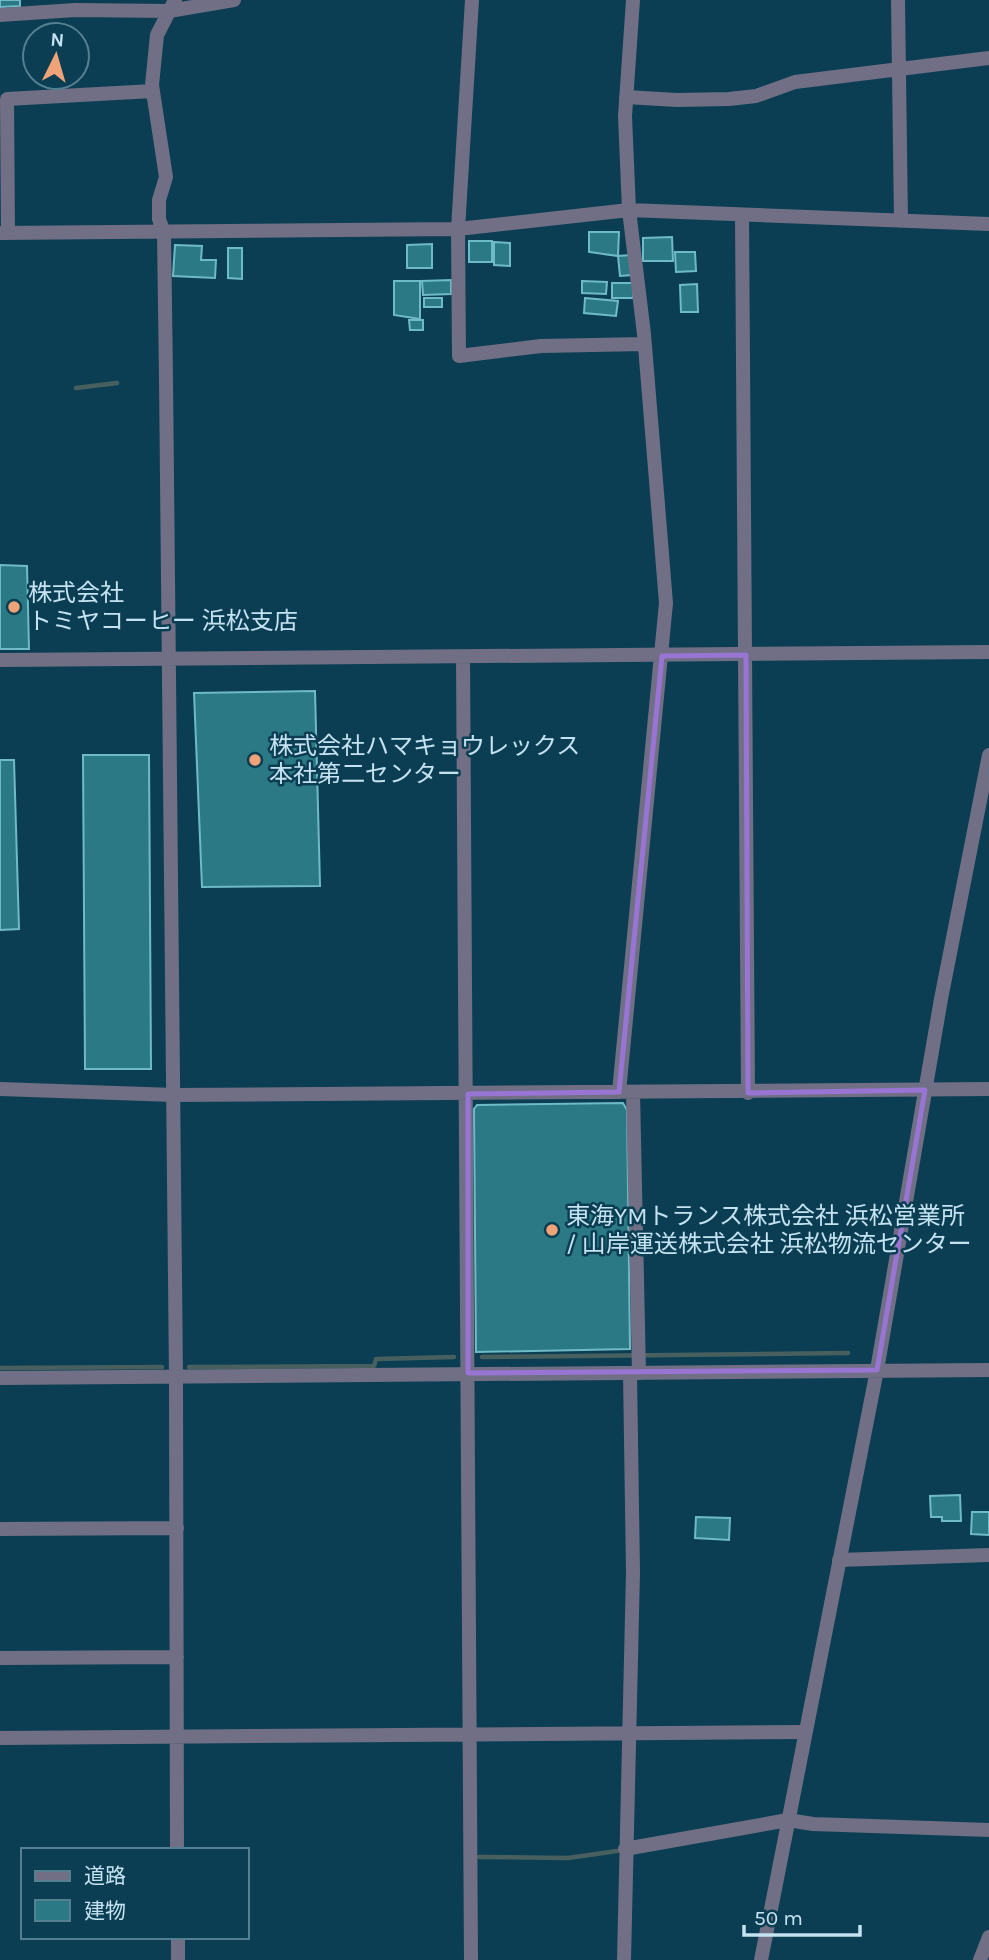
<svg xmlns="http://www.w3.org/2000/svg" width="989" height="1960" viewBox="0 0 989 1960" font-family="Karla,'Noto Sans JP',sans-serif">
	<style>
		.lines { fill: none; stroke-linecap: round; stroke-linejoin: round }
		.stream { stroke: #47605f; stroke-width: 4.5 }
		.building { fill: #2b7985; stroke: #6fbac7; stroke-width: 2 }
		.minor { stroke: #716f85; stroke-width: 14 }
		.tertiary { stroke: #716f85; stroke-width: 14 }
		.marked { fill: none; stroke: #9875d3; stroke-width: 5; stroke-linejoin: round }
		.poi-dot { fill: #efa378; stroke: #0b3e52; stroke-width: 2.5 }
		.labels { text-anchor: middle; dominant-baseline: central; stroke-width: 5; stroke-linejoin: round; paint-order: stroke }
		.poi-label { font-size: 24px; fill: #c4e2f1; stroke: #0b3e52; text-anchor: start }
	</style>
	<rect width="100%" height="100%" fill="#0b3e52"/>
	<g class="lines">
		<path class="stream" d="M76,388L117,383
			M482,1357L848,1353
			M189,1367L374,1366L376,1359L454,1357
			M0,1368L162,1367
			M479,1857L568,1858L617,1851"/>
	</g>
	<path class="building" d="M0,0H20V6L0,7Z
		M589,232H619L618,256L589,252Z
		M672,237L673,261H643V238Z
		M469,241H492V262H469Z
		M494,242L510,243V266L494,265Z
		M432,244V268H407V245Z
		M175,245L202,246L201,260H216L215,278L173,276Z
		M228,248H242V279L228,278Z
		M675,252H695L696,271L676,272Z
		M631,255L632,275L620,276L618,256Z
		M451,280V294L423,295L422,281Z
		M394,281H420V319L394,315Z
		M582,281L607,282L606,294L582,293Z
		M612,283H634L633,298H612Z
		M697,284L698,312H681L680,285Z
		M424,298H442V307H424Z
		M585,298L618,301L616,316L584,313Z
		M409,320H423V330H410Z
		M0,565L27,566L29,649H0Z
		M315,691L320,886L202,887L194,693Z
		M83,755H149L151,1069H85Z
		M0,760H14L19,929L0,930Z
		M623,1103L627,1110L630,1349L476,1352L474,1109L477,1105Z
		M960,1495L961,1521H942V1517H931L930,1496Z
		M972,1512H989V1535L971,1534Z
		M696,1517L730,1518L729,1540L695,1538Z"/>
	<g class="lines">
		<path class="minor" d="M175,0L157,35L152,85L166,177L159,200V219L164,233L166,378L176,1378L177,1850
			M472,0L458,229L459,356L541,346L644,344
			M898,0L901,221
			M0,15L75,10L169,11L234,0
			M626,97L677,100L729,99L756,96L795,82L989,58
			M742,215L748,1093
			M0,233L458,229L629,210L989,224
			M8,233L7,99L153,91
			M463,657L471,1960
			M0,660L989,652
			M0,1089L174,1095L989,1089
			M619,1092L666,603L644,334L629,210L625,116L633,0
			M633,1092L639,1373
			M0,1529L177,1528
			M839,1560L989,1555
			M0,1658L177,1657
			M0,1738L804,1732
			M625,1849L788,1820L813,1824L989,1830
			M178,1937V1960
			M624,1960L633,1572L630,1373
			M980,1960L989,1937"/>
		<path class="tertiary" d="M0,1378L989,1370
			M761,1960L877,1370L941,999L989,755"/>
	</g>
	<path class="marked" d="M746,655L748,1093L925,1090L877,1370L468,1373V1094L619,1092L662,656Z"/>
	<g class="poi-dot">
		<circle cx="14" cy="607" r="7"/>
		<circle cx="255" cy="760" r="7"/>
		<circle cx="552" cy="1230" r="7"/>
	</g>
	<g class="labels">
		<g class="poi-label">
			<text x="28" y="593">株式会社<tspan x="28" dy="28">トミヤコーヒー 浜松支店</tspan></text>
			<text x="269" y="746">株式会社ハマキョウレックス<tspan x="269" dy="28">本社第二センター</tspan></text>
			<text x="566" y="1216">東海YMトランス株式会社 浜松営業所<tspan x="566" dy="28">/ 山岸運送株式会社 浜松物流センター</tspan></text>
		</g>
	</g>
	<rect x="21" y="1848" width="228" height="91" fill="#0b3e52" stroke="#558092" stroke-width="2"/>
	<rect x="35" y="1871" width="35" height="10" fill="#716f85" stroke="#558092" stroke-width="2"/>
	<text x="84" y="1883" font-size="21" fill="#c4e2f1">道路</text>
	<rect x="35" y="1900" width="35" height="21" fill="#2b7985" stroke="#558092" stroke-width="2"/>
	<text x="84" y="1918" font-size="21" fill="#c4e2f1">建物</text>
	<g transform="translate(56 56) rotate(5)"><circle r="33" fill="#0b3e52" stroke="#558092" stroke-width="2"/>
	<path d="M0-5L12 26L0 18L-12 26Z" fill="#efa378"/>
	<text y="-10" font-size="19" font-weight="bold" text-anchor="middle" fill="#c4e2f1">N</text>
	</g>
	<path d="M744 1925v10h116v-10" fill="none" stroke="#c4e2f1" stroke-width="3.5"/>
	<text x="754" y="1925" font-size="21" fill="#c4e2f1" stroke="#0b3e52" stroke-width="5" paint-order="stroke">50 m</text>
</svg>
